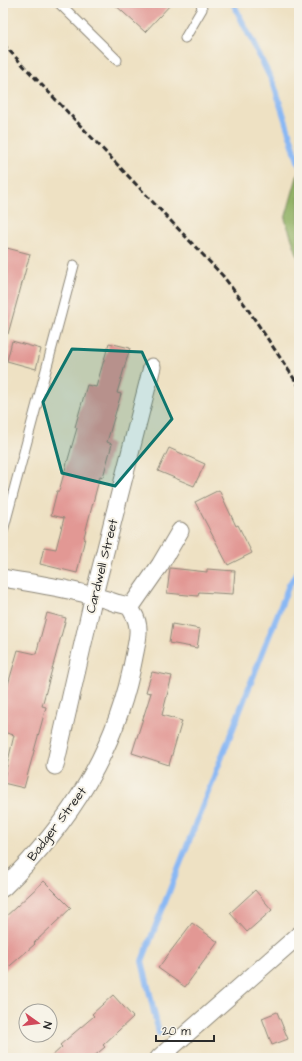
<svg xmlns="http://www.w3.org/2000/svg" width="302" height="1061" viewBox="0 0 302 1061" font-family="'Architects Daughter',sans-serif">
	<style>
		.forest { fill: #92b266; stroke: #5e6e48 }
		.lines { fill: none; stroke-linecap: round; stroke-linejoin: round }
		.stream { stroke: #89b8f4; stroke-width: 6 }
		.building { fill: #e29894 }
		.lane-casing { stroke: #8c8677; stroke-width: 11 }
		.street-casing { stroke: #8c8677; stroke-width: 19 }
		.lane { stroke: #fff; stroke-width: 9 }
		.street { stroke: #fff; stroke-width: 17 }
		.rail { stroke: #2b2b2b; stroke-width: 3; stroke-dasharray: 6 3; stroke-linecap: butt }
		.marked { fill: #0f766e; fill-opacity: 0.2; stroke: #0f766e; stroke-width: 3; stroke-linejoin: round }
		.labels { text-anchor: middle; dominant-baseline: central; stroke-width: 4; stroke-linejoin: round; paint-order: stroke }
		.street-label { font-size: 13px; fill: #2b2b2b; stroke: #f7f3e8 }
	</style>
	<rect width="100%" height="100%" fill="#f7f3e8"/>
	<filter id="ink" filterUnits="userSpaceOnUse"><feTurbulence type="fractalNoise" baseFrequency=".025" numOctaves="2"/><feDisplacementMap in="SourceGraphic" scale="8" xChannelSelector="R" yChannelSelector="G"/><feConvolveMatrix kernelMatrix="1 2 1 2 8 2 1 2 1" color-interpolation-filters="sRGB"/></filter>
	<filter id="wash" filterUnits="userSpaceOnUse"><feTurbulence type="fractalNoise" baseFrequency=".012" numOctaves="4" result="noise"/><feDisplacementMap in="SourceGraphic" scale="16" xChannelSelector="R" yChannelSelector="G"/><feGaussianBlur stdDeviation="0.9" result="paint"/><feColorMatrix in="noise" values="0 0 0 0 0 0 0 0 0 0 0 0 0 0 0 0 0 1.4 0 .05"/><feComposite in="paint" operator="in"/></filter>
	<g filter="url(#wash)">
		<rect width="100%" height="100%" fill="#eee1c3"/>
		<path class="forest" d="M299,170V260L285,219Z"/>
		<g class="lines">
			<path class="stream" d="M233,3L274,85L299,164
				M159,1033L142,961L289,585L299,570"/>
		</g>
		<g id="blocks">
			<path class="building" d="M113,3H172L145,32Z
				M3,247L30,254L8,334L3,333Z
				M12,341L41,349L36,369L7,361Z
				M109,343L130,348L117,393L121,394L107,442L112,444L103,477L100,476L84,537L85,538L77,573L40,564L44,547L56,549L64,518L51,515L57,491H59L77,428L75,427L87,385L96,387Z
				M169,448L205,464L194,486L158,471Z
				M219,490L236,526L238,525L252,553L228,565L195,502Z
				M170,568L207,572V569L235,571L233,594L199,592L198,596L167,593Z
				M47,613L66,618L42,706L46,707L24,788L3,783L14,735L3,732V695H5L18,650L36,654Z
				M172,624L200,629L197,648L169,643Z
				M152,672L172,676L162,715L182,721L169,765L132,753L151,693L146,692Z
				M44,881L71,908L34,943L35,944L3,972V919Z
				M255,890L272,910L247,932L230,913Z
				M192,923L218,942L185,987L158,968Z
				M113,995L133,1017L103,1045L105,1047L92,1058H50L62,1047L60,1045L94,1016L92,1014Z
				M277,1012L288,1039L272,1045L262,1018Z"/>
		</g>
	</g>
	<g filter="url(#ink)">
		<use href="#blocks" fill-opacity="0" stroke="#8c8677" stroke-width="1"/>
		<g class="lines">
			<defs>
				<path id="lane" d="M59,3L117,60
					M185,38L202,9L201,3
					M3,531L74,265"/>
				<path id="street" d="M3,578C41,585 79,590 116,603C120,604 127,605 130,608C131,609 132,611 133,613C142,627 137,641 134,657C117,750 70,823 3,888
					M130,608L160,565L180,531
					M55,766L94,595L152,367
					M159,1058L299,935"/>
			</defs>
			<use href="#lane" class="lane-casing"/>
			<use href="#street" class="street-casing"/>
			<use href="#lane" class="lane"/>
			<use href="#street" class="street"/>
			<path class="rail" d="M3,44L223,276L245,305L299,386"/>
		</g>
	</g>
	<path class="marked" d="M72,349L142,352L172,419L115,486L62,473L43,402Z"/>
	<g class="labels">
		<g class="street-label">
			<text transform="translate(102 566) rotate(-76)">Cardwell Street</text>
			<text transform="translate(57 824) rotate(-53)">Badger Street</text>
		</g>
	</g>
	<rect width="302" height="1061" fill="none" stroke="#f7f3e8" stroke-width="16"/>
	<g transform="translate(38 1023) rotate(104)"><circle r="19" fill="#f7f3e8" stroke="#a5a39c"/>
	<path d="M0-3L7 15L0 10L-7 15Z" fill="#d1495b"/>
	<text y="-6" font-size="11" font-weight="bold" text-anchor="middle" fill="#2b2b2b">N</text>
	</g>
	<path d="M156 1035v6h58v-6" fill="none" stroke="#2b2b2b" stroke-width="2"/>
	<text x="162" y="1035" font-size="12" fill="#2b2b2b" stroke="#f7f3e8" stroke-width="3" paint-order="stroke">20 m</text>
</svg>
